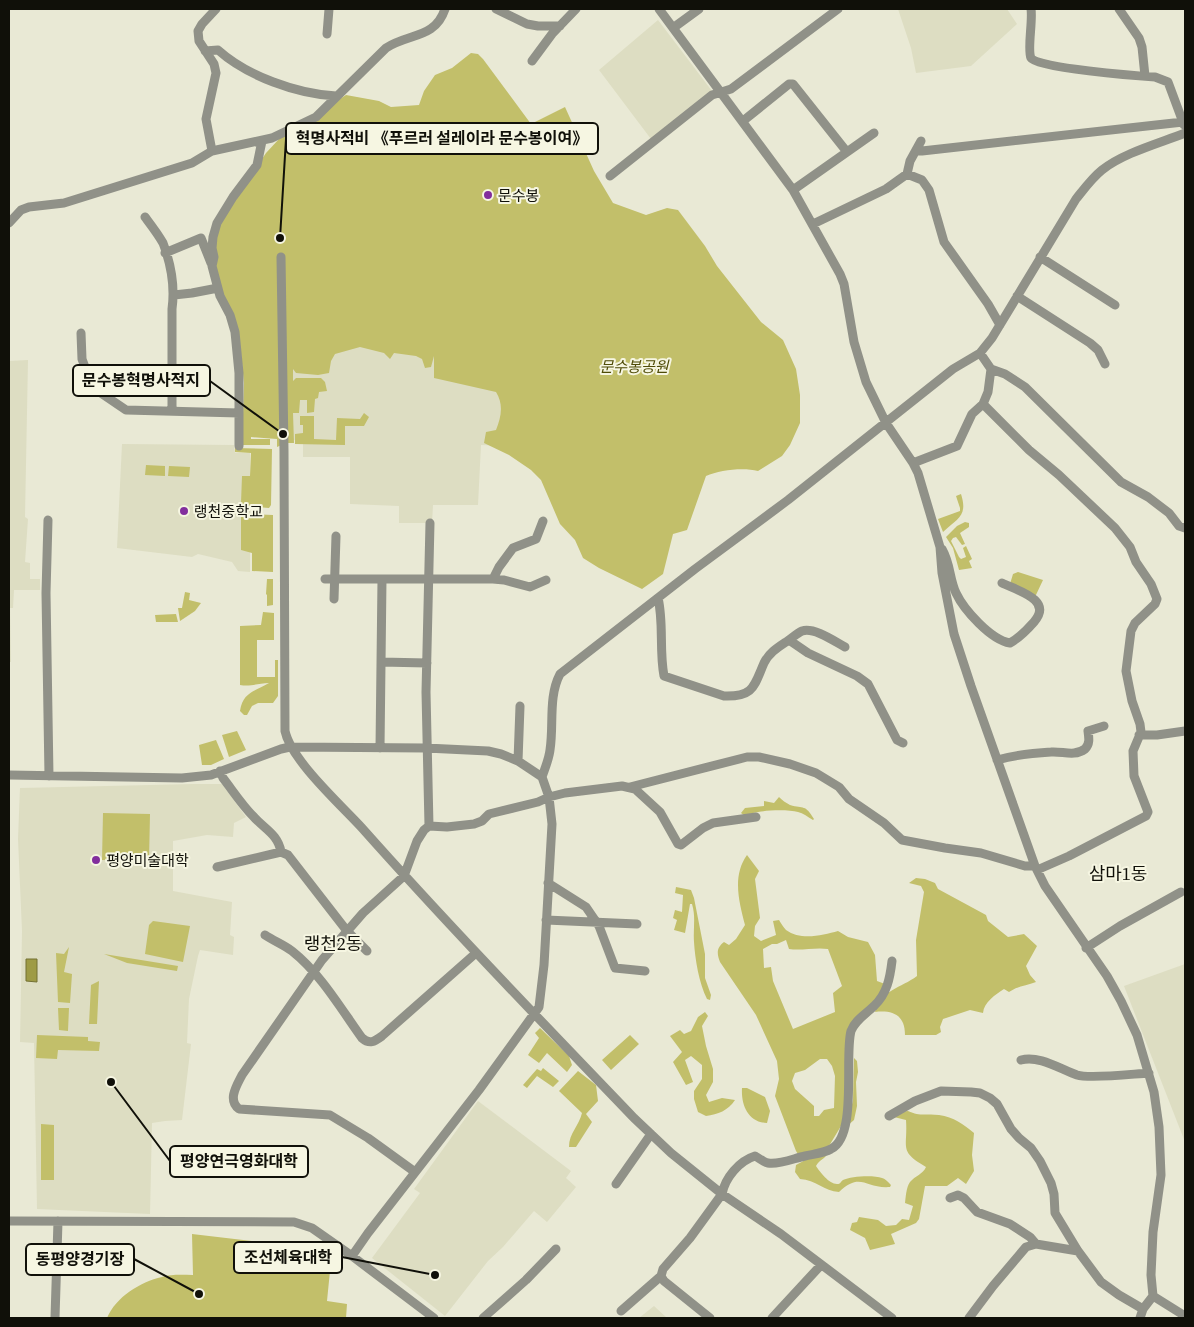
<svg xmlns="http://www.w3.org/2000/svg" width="1194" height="1327" viewBox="0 0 1194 1327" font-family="'Source Serif 4','Noto Sans KR',serif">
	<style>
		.built { fill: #ddddc2 }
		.green { fill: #c2bf6a; fill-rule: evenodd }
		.water { fill: #9e9b45; stroke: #737133 }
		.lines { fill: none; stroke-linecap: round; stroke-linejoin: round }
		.minor { stroke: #909188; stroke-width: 9 }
		.poi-dot { fill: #822e9d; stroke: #f6f6e2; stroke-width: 2 }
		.labels { text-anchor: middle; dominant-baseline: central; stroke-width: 4; stroke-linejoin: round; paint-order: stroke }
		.poi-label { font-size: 15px; fill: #101009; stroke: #f6f6e2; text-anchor: start }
		.park-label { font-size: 15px; font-style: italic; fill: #4f4c07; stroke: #f6f6e2 }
		.quarter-label { font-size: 18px; fill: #101009; stroke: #f6f6e2 }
		.leader { fill: none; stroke: #101009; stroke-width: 2 }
		.callout-dot { fill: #101009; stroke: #f6f6e2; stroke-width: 2 }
		.callout { fill: #f6f6e2; stroke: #101009; stroke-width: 2 }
		.callout-label { font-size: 16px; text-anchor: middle; font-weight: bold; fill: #101009 }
	</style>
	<rect width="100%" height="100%" fill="#e9e9d5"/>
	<path class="built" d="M898,9H1007L1017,24L971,66L916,73L911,48Z
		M658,20L712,91L651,139L599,70Z
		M397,333L508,394L505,446L481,445L478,505H433L432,523H399V506L350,504V457H303V441L293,440L292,345Z
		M28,360L25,517L28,519L25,562L30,563V579H40V590H14L13,608H10L11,662H9V361Z
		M122,444L234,445L235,453H250V572L238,571L232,562L198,554L192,557L117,548Z
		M194,784H222L246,817L234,823L233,837L207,835L173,841V891L232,902L230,935L234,937L233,955L200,950L198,956L189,999L187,1043L191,1044L182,1120L165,1121L152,1123L150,1214L37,1209L34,1043L20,1042L22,931L18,839L20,788Z
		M1185,964V1142L1124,986Z
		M478,1101L571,1171L566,1178L576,1187L547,1222L534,1211L503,1247L488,1261L445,1316L372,1258L420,1193L414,1189Z
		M654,1306L667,1318H639Z"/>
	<path class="green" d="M471,53L478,54L483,59L531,124L565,107L594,171L613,203L646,215L667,208L678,210L705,246L717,266L761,322L783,340L796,369L800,395V423L790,445L782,456L758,471C743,467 720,470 706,476L687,530L673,534L663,574L642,589L599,568L583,558L575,540L560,524L541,480L531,470L509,455L484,443L486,432L496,430C501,417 504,405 496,392L434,378V356L431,367L425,368L422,359L416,356L394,353L390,359L384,353L360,347L335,354L331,361L329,373L318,375L296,373L293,369V381L296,378H321L325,382L327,391L319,392L318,398L315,399L314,412L307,413V400H300L299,413H293L294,443H286L277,447V439L251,437V439H270V445H242L244,383L241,354L218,280L210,237L266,153L279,139L346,95L379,101L391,107L419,105L424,91L435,75L452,68Z
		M364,413L369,417L364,426H345V445L295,444V434L303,433V425H300V416H314V439L336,440L337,418L360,419Z
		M235,448L272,449L271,505L269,508L244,506L241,503L242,476H250L251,453L235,452Z
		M146,465L165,466V476L145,475Z
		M169,466L190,467L189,477L168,476Z
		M961,494C968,516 958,518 943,532L938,519L960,511V508L956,496Z
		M244,514L273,515V572L252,571V553L241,550V516Z
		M965,522L969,523V527L960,533L965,544L962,545L956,537L953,538L951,541L959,557L961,559L966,557L963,548L966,546L972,559L969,561L972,568L959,570L953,548L946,537L957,526Z
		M1018,572L1043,580L1035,597L1010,584L1013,574Z
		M267,579H273V605L267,606V595L266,594Z
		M185,592L190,593L189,600L201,603L195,611L180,621L178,608H182Z
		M263,612L274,613V640H257V677H275V660H278V696L273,703H258L252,706L247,715H244L240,711C243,692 254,692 269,683C258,683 251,687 240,685V626L261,625Z
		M176,614L178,622H156L155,615Z
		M237,731L246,750L229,757L222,735Z
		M216,740L224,759L211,765H202L199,745Z
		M779,797C782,800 786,803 790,805C804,809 805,804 814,819L813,820C808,817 803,813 798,812C786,809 755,810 745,816L741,813L745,808L764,806V801L774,803Z
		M103,813L150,814L149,861L102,860Z
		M747,855L759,871L755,879L760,918L755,926L754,936L761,941L776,935L773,921L779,920C781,923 783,927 786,930C801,941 823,935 838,931L848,937L868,942L875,955L877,981L885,984L878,998L856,1017L844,1121L829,1146L819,1150L798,1154L796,1151L775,1096L779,1079L777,1061L756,1015L720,962C717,954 716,948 724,942L729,945L736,939L745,925C739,902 732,876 747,855ZM786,940L789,949C802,951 815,947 828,949L842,986L833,993L835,1012L793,1029L773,981L771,967L764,968L763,949L772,944H777ZM820,1059H827L832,1066L835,1076L834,1108L824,1110L819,1116H814V1106L795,1089L792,1081L795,1073L805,1070Z
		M916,878L925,879L935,883L938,889L986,915L988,921L1008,937L1024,934L1037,946L1026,966L1030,975L1036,982C1026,986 1017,986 1009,992L1004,989C995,995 984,1002 983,1013L970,1010L943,1019L940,1027L941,1032L936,1035H905C905,1015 893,1010 875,1012C881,990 901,988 917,976L916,940L924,892L921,886L909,883Z
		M676,887L691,890L694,898L705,954V978L711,995L710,1000L707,999C699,983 695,959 694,942C693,928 696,917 692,904H690L685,933L674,930L677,920L673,918L675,910L682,912L683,895L675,893Z
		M153,921L190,926L183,962L145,954L149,925Z
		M69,947L64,972L72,974L70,1003L58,1002L56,953L64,954Z
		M104,954L178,966L177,971L127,963Z
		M99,981L97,1024H89L91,985Z
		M58,1008H69L68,1031L59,1030Z
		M705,1012L708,1016L702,1026L706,1046L713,1069V1082L706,1095L709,1102L722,1098L735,1100C728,1111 718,1114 706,1116L698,1112L694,1099V1091L702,1079V1065L691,1056L685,1060L693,1082L686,1085L673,1062L682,1052L670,1036L680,1030L684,1034L691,1031L698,1017Z
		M540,1028L569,1056L572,1065L567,1072L547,1053L539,1063L528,1055L539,1038L535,1033Z
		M37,1035L88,1037V1041L100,1042L99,1051L58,1050L57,1059L36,1058Z
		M630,1035L639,1044L611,1070L602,1060Z
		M854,1058L857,1061L858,1072L856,1082L857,1106L854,1120L847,1126L853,1100Z
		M543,1068L559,1081L553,1087L537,1076L527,1088L523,1085L537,1069L541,1071Z
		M578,1071L596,1085L598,1101L586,1114L592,1122L576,1147H569C569,1133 579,1126 582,1113L559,1091Z
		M742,1088H747L765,1097L770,1111L767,1123C748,1122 741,1105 742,1088Z
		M908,1111C921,1117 927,1113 939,1115C954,1117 963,1124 974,1133L972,1155L974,1171L966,1184L958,1178L947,1186H925L919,1219L916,1223L891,1234L895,1244L870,1250L865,1238L850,1230L852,1223L857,1222L859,1217L878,1220L886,1226L896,1225L902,1219L909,1220L913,1206L905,1203C906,1196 906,1188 910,1182C915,1176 923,1174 926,1167C898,1151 908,1148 906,1120L894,1117L898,1112Z
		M41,1124L54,1125V1180H41Z
		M828,1153C825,1159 819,1160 816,1166C820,1172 829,1184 837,1184C841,1184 840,1182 843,1180C851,1176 874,1175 882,1178C886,1179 889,1183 891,1185L890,1187C865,1189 861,1171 839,1192C824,1191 816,1180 800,1179L795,1172L796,1165L809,1158Z
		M192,1234L312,1248L331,1261L327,1301L347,1304L346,1318H107C116,1297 140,1282 162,1277C172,1274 182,1275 193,1275Z"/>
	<path class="water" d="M26,959H37V982L26,981Z"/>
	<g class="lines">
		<path class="minor" d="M496,9L527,24L538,26H560
			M659,9L793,190L840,274L844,284L854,342L866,382L886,423L913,463L918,473L940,547L942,573L954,634L971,686L1035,866L1045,886L1107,976L1121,1001L1137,1035L1154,1092L1159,1127L1161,1175L1153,1232L1151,1275L1153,1296L1143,1309L1140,1318
			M1031,9C1033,21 1027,50 1031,58C1036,68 1139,76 1155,77L1168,82L1184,125
			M1119,9L1139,38L1142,47L1145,76
			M673,28L699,9
			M327,34L329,9
			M205,51L218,50C247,76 297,94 336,96
			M532,61L552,34L576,9
			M743,121L789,84H793L847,152
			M916,150L922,151L1183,122
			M212,151L206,119L216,73L214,64L199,41L198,31L202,24L216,9
			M907,174L922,180L929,190L944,242L988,304L1000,325
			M610,176L712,95L731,89L838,9
			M793,190L874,133
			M145,217C151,225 158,234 163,243C171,264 175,287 172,309V411
			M9,223L21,210L29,207L64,203L192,163L212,151L272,138L316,117L386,48C409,33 435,39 445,9
			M813,224L886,189L907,174L910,161L921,141
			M165,253L201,238L211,263
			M281,257L284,451L285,731C291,760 341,805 362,828C450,927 542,1022 634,1118L671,1153L722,1194L781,1234L892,1318
			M1040,257L1115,305
			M174,295L192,293L218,288
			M1017,296L1090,343L1098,350L1105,364
			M81,333L82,359L89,378L98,391L126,410L239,413
			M991,369L1005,374L1025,387L1121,482L1148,497L1169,513L1179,526L1185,528
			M983,404L1029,450L1059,475L1115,528L1130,547L1136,562L1151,584L1157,599L1155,604L1135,623L1131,631L1126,671L1132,701L1140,724L1141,732L1133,751L1134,776L1148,812L1146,816L1069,856L1037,870
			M239,446V373L235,332L230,315L220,296L212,266L214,257L212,248L213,237L217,223L233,197L257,165L262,141
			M913,463L957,446L972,414L983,404L988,392L991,369L980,353
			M48,520L46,593L49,776
			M942,549C951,565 949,578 956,593C964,610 991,640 1010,643C1019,638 1027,630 1034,622C1053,600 1019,591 1002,583
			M325,579H493L504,580L530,587L546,580
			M493,579L499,567L513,548L536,539L543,521
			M658,598C664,623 659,650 664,676L724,696C754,697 754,686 764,663C769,653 777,648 786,642C791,639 797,633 802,631C814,627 834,641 845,647
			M334,599L336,536
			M789,640L808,653L857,676L868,684L897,740L903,743
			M381,662L427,663
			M1139,735H1157L1185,731
			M380,748L382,579
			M997,760C1015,755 1033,753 1051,752C1063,751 1074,757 1085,749C1090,744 1089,738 1088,731L1104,726
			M518,761L520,706
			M220,771L223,778C233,791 242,805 253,816C264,829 278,834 281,852
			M9,775L182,778L211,775L281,749L290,747L426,748L488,751L501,754L518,761L542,777L549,797L552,824L544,965L539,1007L479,1090L368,1233L352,1256
			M542,777C545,768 549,759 550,750C554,725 548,697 560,674L695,569L788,500L953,369L980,353L992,338L1076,199C1084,189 1092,178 1102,170C1123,153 1160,143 1185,133
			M630,787L747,757H759L790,764L816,773L839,787L849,799L884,823L902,840L945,848L981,853L1025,866H1035
			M429,826L426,692L430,523
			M217,867L281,852L288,855L347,931L367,951
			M548,883L586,907L599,926L615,968L645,971
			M546,920L637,924
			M265,935C274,941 284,945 292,951C321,974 341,1009 362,1038C370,1045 375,1041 382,1036L476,953
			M1086,948L1120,926L1181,892
			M1021,1060C1039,1055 1060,1069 1077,1075C1090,1079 1132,1074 1149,1073
			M889,1116L915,1101L941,1091L971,1092L980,1093L990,1098L997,1104L1011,1129L1019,1138L1031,1148L1040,1161L1051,1183L1054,1194L1055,1213L1078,1251L1101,1282L1119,1295L1143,1309
			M415,1172L368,1138L330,1115L239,1109C227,1100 237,1085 242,1075L322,960L363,913L404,876L417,841L424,830L429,826L447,827L474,824L482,821L489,814L538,802L549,797L565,793L622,786L635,789L660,812L678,844L681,845L703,828L713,823L756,817
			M616,1184L651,1134
			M950,1198L958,1195L964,1198L977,1212L1010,1224L1030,1237L1036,1244
			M9,1221L294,1222L312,1228L352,1256L434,1318
			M1153,1296L1185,1316
			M621,1311L661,1276
			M55,1318L58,1221
			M483,1318L526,1280L556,1249
			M710,1318L664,1281L661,1276L663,1269L690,1238L722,1194C725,1178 739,1161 755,1156C759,1158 763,1162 768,1163C779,1165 795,1158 805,1156C814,1154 824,1153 831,1149C858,1136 844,1056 851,1031C855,1020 866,1014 874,1006C887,994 890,978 892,961
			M772,1318L821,1265
			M969,1318L993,1286L1026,1247L1036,1244L1078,1251"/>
	</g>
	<g class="poi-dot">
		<circle cx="488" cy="195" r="5"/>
		<circle cx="184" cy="511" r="5"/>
		<circle cx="96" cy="860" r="5"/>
	</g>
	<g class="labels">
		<g class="poi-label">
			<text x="498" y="195">문수봉</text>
			<text x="194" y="511">랭천중학교</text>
			<text x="106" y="860">평양미술대학</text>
		</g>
		<g class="park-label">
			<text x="634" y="366">문수봉공원</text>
		</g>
		<g class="quarter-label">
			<text x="1118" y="873">삼마1동</text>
			<text x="333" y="943">랭천2동</text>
		</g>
	</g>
	<path class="leader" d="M280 238L286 139M283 434L210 381M111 1082L170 1161M435 1275L342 1257M199 1294L134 1259"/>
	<g class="callout-dot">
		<circle cx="280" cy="238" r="5"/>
		<circle cx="283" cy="434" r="5"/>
		<circle cx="111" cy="1082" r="5"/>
		<circle cx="435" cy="1275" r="5"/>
		<circle cx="199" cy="1294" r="5"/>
	</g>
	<g class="callout">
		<rect x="286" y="123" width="312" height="31" rx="5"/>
		<rect x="73" y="365" width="137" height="31" rx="5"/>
		<rect x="170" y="1146" width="138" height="31" rx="5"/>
		<rect x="234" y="1242" width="108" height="31" rx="5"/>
		<rect x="26" y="1244" width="108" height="31" rx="5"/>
	</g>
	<g class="callout-label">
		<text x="442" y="144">혁명사적비 《푸르러 설레이라 문수봉이여》</text>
		<text x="141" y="386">문수봉혁명사적지</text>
		<text x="239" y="1167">평양연극영화대학</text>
		<text x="288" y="1263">조선체육대학</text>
		<text x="80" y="1265">동평양경기장</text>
	</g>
	<rect width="1194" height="1327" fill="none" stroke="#101009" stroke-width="20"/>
</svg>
